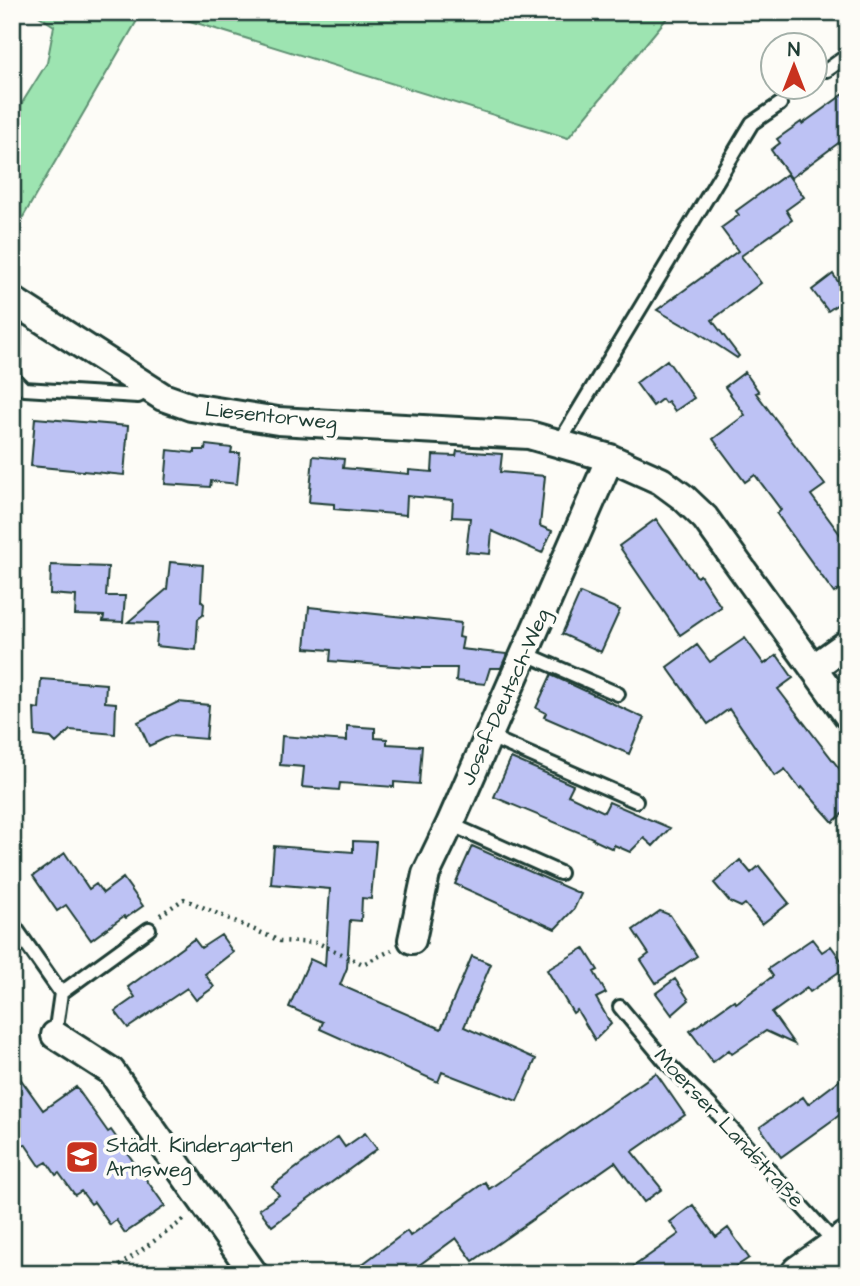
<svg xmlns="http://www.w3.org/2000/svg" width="860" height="1286" viewBox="0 0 860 1286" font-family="'Architects Daughter',sans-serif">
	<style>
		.green { fill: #9de4b1; stroke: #5e9072; stroke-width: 2 }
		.building { fill: #bdc2f4; stroke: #1f3d34; stroke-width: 2 }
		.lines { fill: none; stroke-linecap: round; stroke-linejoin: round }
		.lane-casing { stroke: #1f3d34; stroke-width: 18 }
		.street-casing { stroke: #1f3d34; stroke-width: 32 }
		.secondary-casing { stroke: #1f3d34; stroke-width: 42 }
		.path { stroke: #1f3d34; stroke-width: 4.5; stroke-dasharray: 2 5; stroke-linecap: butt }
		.lane { stroke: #fdfcf7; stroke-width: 12 }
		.street { stroke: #fdfcf7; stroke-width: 26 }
		.secondary { stroke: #fdfcf7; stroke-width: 37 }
		.labels { text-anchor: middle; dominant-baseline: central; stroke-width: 7; stroke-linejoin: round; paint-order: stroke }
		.street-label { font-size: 21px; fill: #1f3d34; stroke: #fdfcf7 }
		.poi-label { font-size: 21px; fill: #1f3d34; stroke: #fdfcf7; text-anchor: start }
	</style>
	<rect width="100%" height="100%" fill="#fdfcf7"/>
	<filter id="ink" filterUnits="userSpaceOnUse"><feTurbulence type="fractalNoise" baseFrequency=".0143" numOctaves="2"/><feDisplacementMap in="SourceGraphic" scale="14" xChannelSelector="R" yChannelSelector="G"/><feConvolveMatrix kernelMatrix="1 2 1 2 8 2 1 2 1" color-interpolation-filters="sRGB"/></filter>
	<g filter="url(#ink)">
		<path class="green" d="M33,12H142L12,236V119L47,63L54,26Z
			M161,12H672L568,138Z"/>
		<path class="building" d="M848,91V136L791,178L771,150L780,143L777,139L801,122L802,124Z
			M787,174L804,197L786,210L792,220L741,256L761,283L712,320L739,356L737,358L687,325L685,326L657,310L738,251L721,228L739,215L736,211Z
			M833,274L848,297L828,311L812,290Z
			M667,360L694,398L675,411L668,401L665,403L662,399L653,406L636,383Z
			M745,372L759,392L756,393L825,485L811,495L848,545V583L834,593L777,514L781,510L755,475L745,482L713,439L745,415L725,387Z
			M35,418L128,426L124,475L31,466Z
			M206,445L232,448L231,453H240L237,484L211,481L210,487L165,484L168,450L195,453V450H205Z
			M457,451L502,454L500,472L545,476L540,526L552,531L542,553L492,531L490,554L466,552L470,518L452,517L453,500L407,496L406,515L334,509V504L309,502L313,456L344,459L343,468L409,474V470L432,472L433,455L456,456Z
			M656,519L697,577L700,575L721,607L680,635L619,546Z
			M170,562L203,565L201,601L204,604L203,615L198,619L196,650L156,646L158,623L128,622L167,589Z
			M51,565L108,567L106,596H125L123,622L103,621L104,616L75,615L76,596L50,594Z
			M580,593L620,610L601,652L562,634Z
			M309,607L461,623L459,637L463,638L461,649L507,654L501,668H490L485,684L456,681L457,668H420L330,661L331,650L305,648Z
			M745,638L764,664L777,655L793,678L778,689L848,780V809L833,822L802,787L800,789L785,769L775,776L729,709L708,724L667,667L697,645L710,662Z
			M551,675L644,718L629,754L544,717L546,713L536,708Z
			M41,679L106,684L105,702L116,703L115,734L70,730L56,743L51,738L35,736L34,708L39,709Z
			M178,702L209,705L206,739L170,736L149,746L138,722Z
			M347,726L375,728V738L387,739V744L422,746L419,784L394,782V787L340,783L339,790L302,787L304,767L280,765L282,736L347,741Z
			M511,758L573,785L568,795L604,812L609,802L670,828L653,846L644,838L630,852L614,845L613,849L592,839L593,838L494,797Z
			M353,841L376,842L371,899L362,898L361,921L350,920L347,968L340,985L441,1029L472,956L491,964L464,1027L536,1059L517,1101L442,1072L438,1082L320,1029L323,1022L289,1007L310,959L325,966L330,889L271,884L274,846L353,852Z
			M472,846L581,894L574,909L555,929L455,884Z
			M65,853L89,889L96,884L103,893L123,878L143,906L126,918L124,916L91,940L66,905L57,911L33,876Z
			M740,860L751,873L759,866L789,903L762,924L745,904L741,907L730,902L714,883Z
			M660,911L670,915L697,956L656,983L641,960L649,954L633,930Z
			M221,935L233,952L205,974L214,987L196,1000L187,988L128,1028L115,1011L135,997L128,987L194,939L201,948Z
			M812,939L822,952L831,946L846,967L810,992L807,988L772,1013L794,1044L766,1031L732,1054L729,1050L713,1062L690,1031L734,1000L736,1003L773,976L768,969Z
			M584,948L598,970L594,972L606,993L596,998L611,1024L595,1040L577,1010L573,1013L547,970Z
			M675,979L689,1000L672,1015L656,993Z
			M12,1067L43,1110L76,1087L108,1132L111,1130L165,1206L125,1233L116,1220L110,1225L94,1202L91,1204L81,1191L75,1195L59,1173L56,1175L47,1162L40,1166L25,1144L12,1152Z
			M656,1073L685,1115L632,1152L662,1189L644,1202L615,1162L473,1261L456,1238L407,1274H349L407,1231L410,1236L485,1182L489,1189Z
			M848,1074V1109L781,1157L760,1127L803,1097L808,1104Z
			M365,1133L377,1149L272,1226L259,1209L279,1195L272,1186L338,1137L345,1147Z
			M693,1205L716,1237L728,1228L749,1258L725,1274H623L679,1234L670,1222Z"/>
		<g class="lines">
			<defs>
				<path id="lane" d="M827,70L848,55
					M23,308L14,323L13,368L14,379L24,389L138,396L150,389
					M559,443L752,123L780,104
					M524,653L618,694
					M488,736L636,801
					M450,824L560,873
					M12,923L61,993L55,1035
					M61,993L149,929
					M620,1007L665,1061L710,1105L836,1244"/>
				<path id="street" d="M12,300L163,397L191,407L278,421L529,435L610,458L661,481L684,498L705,518L848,716
					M813,668L848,643
					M412,940L426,874L450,824L610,458
					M55,1035L111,1071L254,1274"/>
				<path id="secondary" d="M800,1274L848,1240"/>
			</defs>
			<use href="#lane" class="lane-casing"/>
			<use href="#street" class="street-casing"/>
			<use href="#secondary" class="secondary-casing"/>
			<path class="path" d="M160,915L184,899L280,941L318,943L363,964L392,950
				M108,1274L185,1219"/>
			<use href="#lane" class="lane"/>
			<use href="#street" class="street"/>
			<use href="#secondary" class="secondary"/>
		</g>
	</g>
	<defs>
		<symbol id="school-square" viewBox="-11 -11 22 22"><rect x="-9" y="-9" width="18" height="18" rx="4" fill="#c8321e" stroke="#fdfcf7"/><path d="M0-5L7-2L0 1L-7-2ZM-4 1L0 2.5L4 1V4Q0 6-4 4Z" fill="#fff"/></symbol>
	</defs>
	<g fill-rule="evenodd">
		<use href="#school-square" x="63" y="1138" width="38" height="38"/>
	</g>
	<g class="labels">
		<g class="street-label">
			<text transform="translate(271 416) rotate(6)">Liesentorweg</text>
			<text transform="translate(505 697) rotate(-66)">Josef-Deutsch-Weg</text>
			<text transform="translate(729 1128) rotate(47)">Moerser Landstraße</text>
		</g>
		<g class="poi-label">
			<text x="106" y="1145">Städt. Kindergarten<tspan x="106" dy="24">Arnsweg</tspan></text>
		</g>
	</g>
	<rect width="860" height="1286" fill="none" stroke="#fdfcf7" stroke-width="42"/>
	<rect x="21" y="21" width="818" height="1244" fill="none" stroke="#1f3d34" stroke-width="2.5" filter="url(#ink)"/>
	<g transform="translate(794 66)"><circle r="33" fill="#fdfcf7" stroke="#a4b0a9" stroke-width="2"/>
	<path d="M0-5L12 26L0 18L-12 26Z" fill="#c8321e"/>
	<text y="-10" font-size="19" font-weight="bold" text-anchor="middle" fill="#1f3d34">N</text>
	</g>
</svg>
